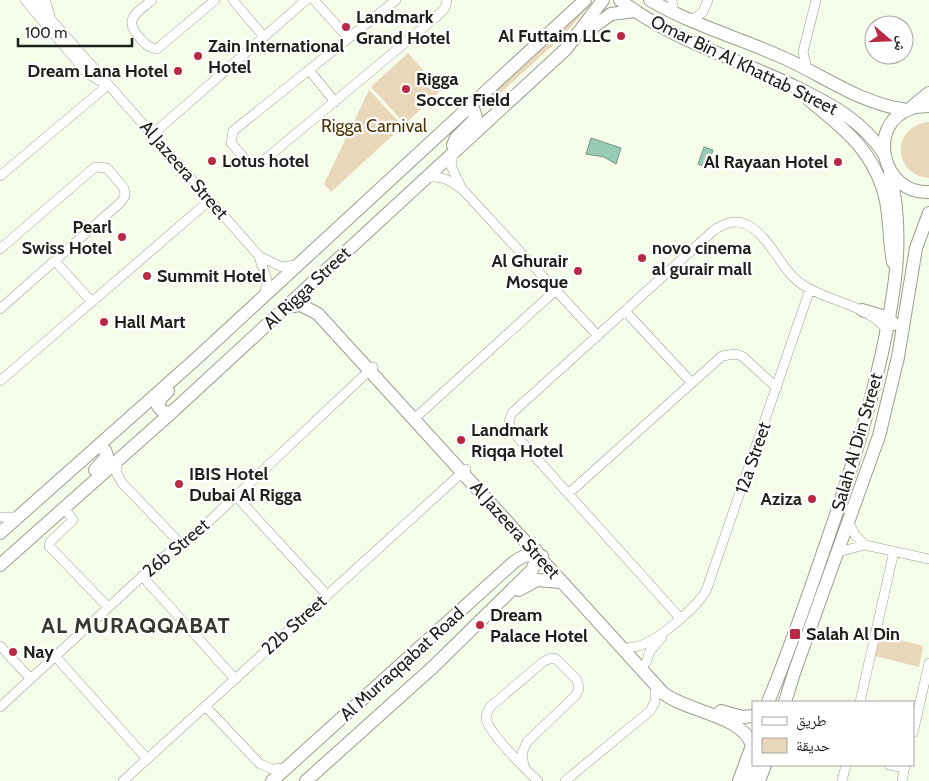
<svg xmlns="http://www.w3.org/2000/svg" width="929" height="781" viewBox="0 0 929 781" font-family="Cabin,'Noto Naskh Arabic',sans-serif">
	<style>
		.green { fill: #e9d7b9 }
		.water { fill: #9acbb5; stroke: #759886 }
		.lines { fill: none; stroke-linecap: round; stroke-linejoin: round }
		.street-casing { stroke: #999f8f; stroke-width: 10 }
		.secondary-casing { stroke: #999f8f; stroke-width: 14 }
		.primary-casing { stroke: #999f8f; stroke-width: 16 }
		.street { stroke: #fff; stroke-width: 9 }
		.secondary { stroke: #fff; stroke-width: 12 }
		.primary { stroke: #fff; stroke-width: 15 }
		.poi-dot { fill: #ba2944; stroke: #fff; stroke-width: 2 }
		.labels { text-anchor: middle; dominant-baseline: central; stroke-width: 4.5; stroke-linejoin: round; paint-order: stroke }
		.poi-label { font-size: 18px; font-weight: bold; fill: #1e201a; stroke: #fff; text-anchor: start }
		.street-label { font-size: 18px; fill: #1e201a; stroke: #fff }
		.park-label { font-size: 18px; fill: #4f3601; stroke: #fff }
		.district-label { font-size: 22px; font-weight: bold; letter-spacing: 1px; fill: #34392b; stroke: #fff }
	</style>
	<rect width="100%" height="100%" fill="#f5fcea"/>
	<path class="green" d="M589,0L592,3L562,37L486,106L481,100Z
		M408,53L441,90L405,124L371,87Z
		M369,90L403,126L331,192L324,184Z
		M929,122V178C891,174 892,125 929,122Z
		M880,635L923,646L919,667L875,656Z"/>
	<path class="water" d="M591,138L621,148L616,164L604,157L586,154Z
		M704,147L713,150L707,168L698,164Z"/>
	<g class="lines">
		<defs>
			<path id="street" d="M25,0L87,73L103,83
				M34,0L259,256L282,267L296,265
				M152,0C137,13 122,19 140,38C145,44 149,48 157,49L215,0
				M233,0L264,37
				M314,0L348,38
				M396,0L233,131L231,143L245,159L252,164L263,161L436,17L445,8L447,0
				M672,0L674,13
				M690,21L703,12L708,0
				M807,69L803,52L816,0
				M309,70L335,102
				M153,134L306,0
				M453,153L451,166L461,187
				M0,176L108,85
				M426,178C442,174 452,182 464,191L598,336
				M0,249L95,167L107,168L124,188L125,196L120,203L0,309
				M259,257L267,279L265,293
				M55,261L92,302
				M626,312L691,382
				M0,381L210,200
				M414,419L556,290
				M118,460L116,472L122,483L181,544
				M568,494L722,356L735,354L742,356L777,388
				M236,496L327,595
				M64,508L73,520L50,542L49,546L108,607
				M0,517H18
				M849,523L855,535L865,545
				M838,552L865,545L929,559
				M142,576L235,679
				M680,618L511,430L509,421L512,413L713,231C723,224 734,219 745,224C771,235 780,271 803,285C831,303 864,303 887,330
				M0,646L31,679
				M630,647C650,649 696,608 706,591L810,289
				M55,656L147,759
				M646,663L650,651L662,637
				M860,702L894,551
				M205,706L260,764L272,769L285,768
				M0,707L161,559L203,527L373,367
				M913,733L929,663
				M889,765L905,768
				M524,767L522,753L527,742L575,696L579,689L577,680L556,659L551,658L543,662L490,707C488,711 486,714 486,719C489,733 526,770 538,781
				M123,781L466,469
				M565,781L650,711L655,702L656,686
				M842,781L846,765
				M902,781L905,765"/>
			<path id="secondary" d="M620,0C673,41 738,59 798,88C832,105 863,121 884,154
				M650,0C692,25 740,38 784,58C826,77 861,104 907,110
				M585,33L611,14L635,11
				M809,100C844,128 876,153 886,201C890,221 889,241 893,262
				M929,106C923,107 915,106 910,109C865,125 883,195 929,192
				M912,107L929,93
				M453,145L456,138L476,118L474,111L467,110
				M286,307L301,305L318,314L663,693C687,712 742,715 752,745
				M862,310L889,318L894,324
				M168,391L161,398L158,406L163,412L171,413
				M95,470L107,456L105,450L99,447
				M0,533L197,358L585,0
				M0,565L171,413L566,49L603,0
				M519,590L537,580L561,582
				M768,702C791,647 810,591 829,535C850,475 868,415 882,353C895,292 905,235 890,173
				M785,702L794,673L879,436L898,357L916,248L929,213
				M721,711L742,717L753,716
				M272,781L514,562C523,556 532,551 542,556
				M306,781L433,667L532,570L536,560V550
				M739,781L753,743
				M750,781L755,765
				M759,781L765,765"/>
			<path id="primary" d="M42,0L47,16"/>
		</defs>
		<use href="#street" class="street-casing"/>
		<use href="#secondary" class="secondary-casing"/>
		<use href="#primary" class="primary-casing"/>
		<use href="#street" class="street"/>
		<use href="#secondary" class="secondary"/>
		<use href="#primary" class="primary"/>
	</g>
	<g class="poi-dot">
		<circle cx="346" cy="27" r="5"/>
		<circle cx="621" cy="36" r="5"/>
		<circle cx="198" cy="56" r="5"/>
		<circle cx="178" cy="71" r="5"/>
		<circle cx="406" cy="89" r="5"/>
		<circle cx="212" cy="161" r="5"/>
		<circle cx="838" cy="162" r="5"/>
		<circle cx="122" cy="237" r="5"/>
		<circle cx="642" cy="258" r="5"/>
		<circle cx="578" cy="271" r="5"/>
		<circle cx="147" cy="276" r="5"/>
		<circle cx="104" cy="322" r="5"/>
		<circle cx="461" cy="440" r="5"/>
		<circle cx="179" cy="484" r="5"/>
		<circle cx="812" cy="499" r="5"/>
		<circle cx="480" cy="625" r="5"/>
		<rect x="789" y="628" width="12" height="12" rx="2.5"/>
		<circle cx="13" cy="652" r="5"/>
	</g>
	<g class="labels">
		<g class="poi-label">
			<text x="356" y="17">Landmark<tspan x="356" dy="21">Grand Hotel</tspan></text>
			<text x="611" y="36" text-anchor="end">Al Futtaim LLC</text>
			<text x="208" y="46">Zain International<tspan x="208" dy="21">Hotel</tspan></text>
			<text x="168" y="71" text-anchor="end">Dream Lana Hotel</text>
			<text x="416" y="79">Rigga<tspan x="416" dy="21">Soccer Field</tspan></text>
			<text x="222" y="161">Lotus hotel</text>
			<text x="828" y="162" text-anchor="end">Al Rayaan Hotel</text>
			<text x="112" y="227" text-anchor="end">Pearl<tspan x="112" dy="21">Swiss Hotel</tspan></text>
			<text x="652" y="248">novo cinema<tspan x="652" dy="21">al gurair mall</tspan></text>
			<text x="568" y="261" text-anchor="end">Al Ghurair<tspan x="568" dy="21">Mosque</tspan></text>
			<text x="157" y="276">Summit Hotel</text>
			<text x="114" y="322">Hall Mart</text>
			<text x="471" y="430">Landmark<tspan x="471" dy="21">Riqqa Hotel</tspan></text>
			<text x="189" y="474">IBIS Hotel<tspan x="189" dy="21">Dubai Al Rigga</tspan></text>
			<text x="802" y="499" text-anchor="end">Aziza</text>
			<text x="490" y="615">Dream<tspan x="490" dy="21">Palace Hotel</tspan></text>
			<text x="806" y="634">Salah Al Din</text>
			<text x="23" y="652">Nay</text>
		</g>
		<g class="street-label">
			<text transform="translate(744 65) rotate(26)">Omar Bin Al Khattab Street</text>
			<text transform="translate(184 170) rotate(49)">Al Jazeera Street</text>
			<text transform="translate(307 288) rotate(-43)">Al Rigga Street</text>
			<text transform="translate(857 442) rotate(-74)">Salah Al Din Street</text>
			<text transform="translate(753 458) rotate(-71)">12a Street</text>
			<text transform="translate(515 530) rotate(48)">Al Jazeera Street</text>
			<text transform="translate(176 548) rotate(-40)">26b Street</text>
			<text transform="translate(294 625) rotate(-42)">22b Street</text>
			<text transform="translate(402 664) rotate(-42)">Al Murraqqabat Road</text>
		</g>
		<g class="park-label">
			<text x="374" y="126">Rigga Carnival</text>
		</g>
		<g class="district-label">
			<text x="136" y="625">AL MURAQQABAT</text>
		</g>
	</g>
	<rect x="752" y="701" width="162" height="65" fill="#ffffff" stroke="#a5a6a3"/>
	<rect x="762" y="717" width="25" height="8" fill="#ffffff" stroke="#a5a6a3"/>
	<text x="796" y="726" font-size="15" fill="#1e201a">طريق</text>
	<rect x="762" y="738" width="25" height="15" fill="#e9d7b9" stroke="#a5a6a3"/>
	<text x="796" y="751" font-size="15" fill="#1e201a">حديقة</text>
	<g transform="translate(889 40) rotate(109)"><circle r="24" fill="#ffffff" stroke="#a5a6a3"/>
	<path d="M0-4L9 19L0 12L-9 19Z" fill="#ba2944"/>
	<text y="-8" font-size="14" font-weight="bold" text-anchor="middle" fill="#1e201a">ش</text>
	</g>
	<path d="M18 38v8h114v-8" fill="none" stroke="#1e201a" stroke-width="2.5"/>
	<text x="25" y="38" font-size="15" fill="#1e201a" stroke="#ffffff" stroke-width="4" paint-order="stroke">100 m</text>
</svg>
